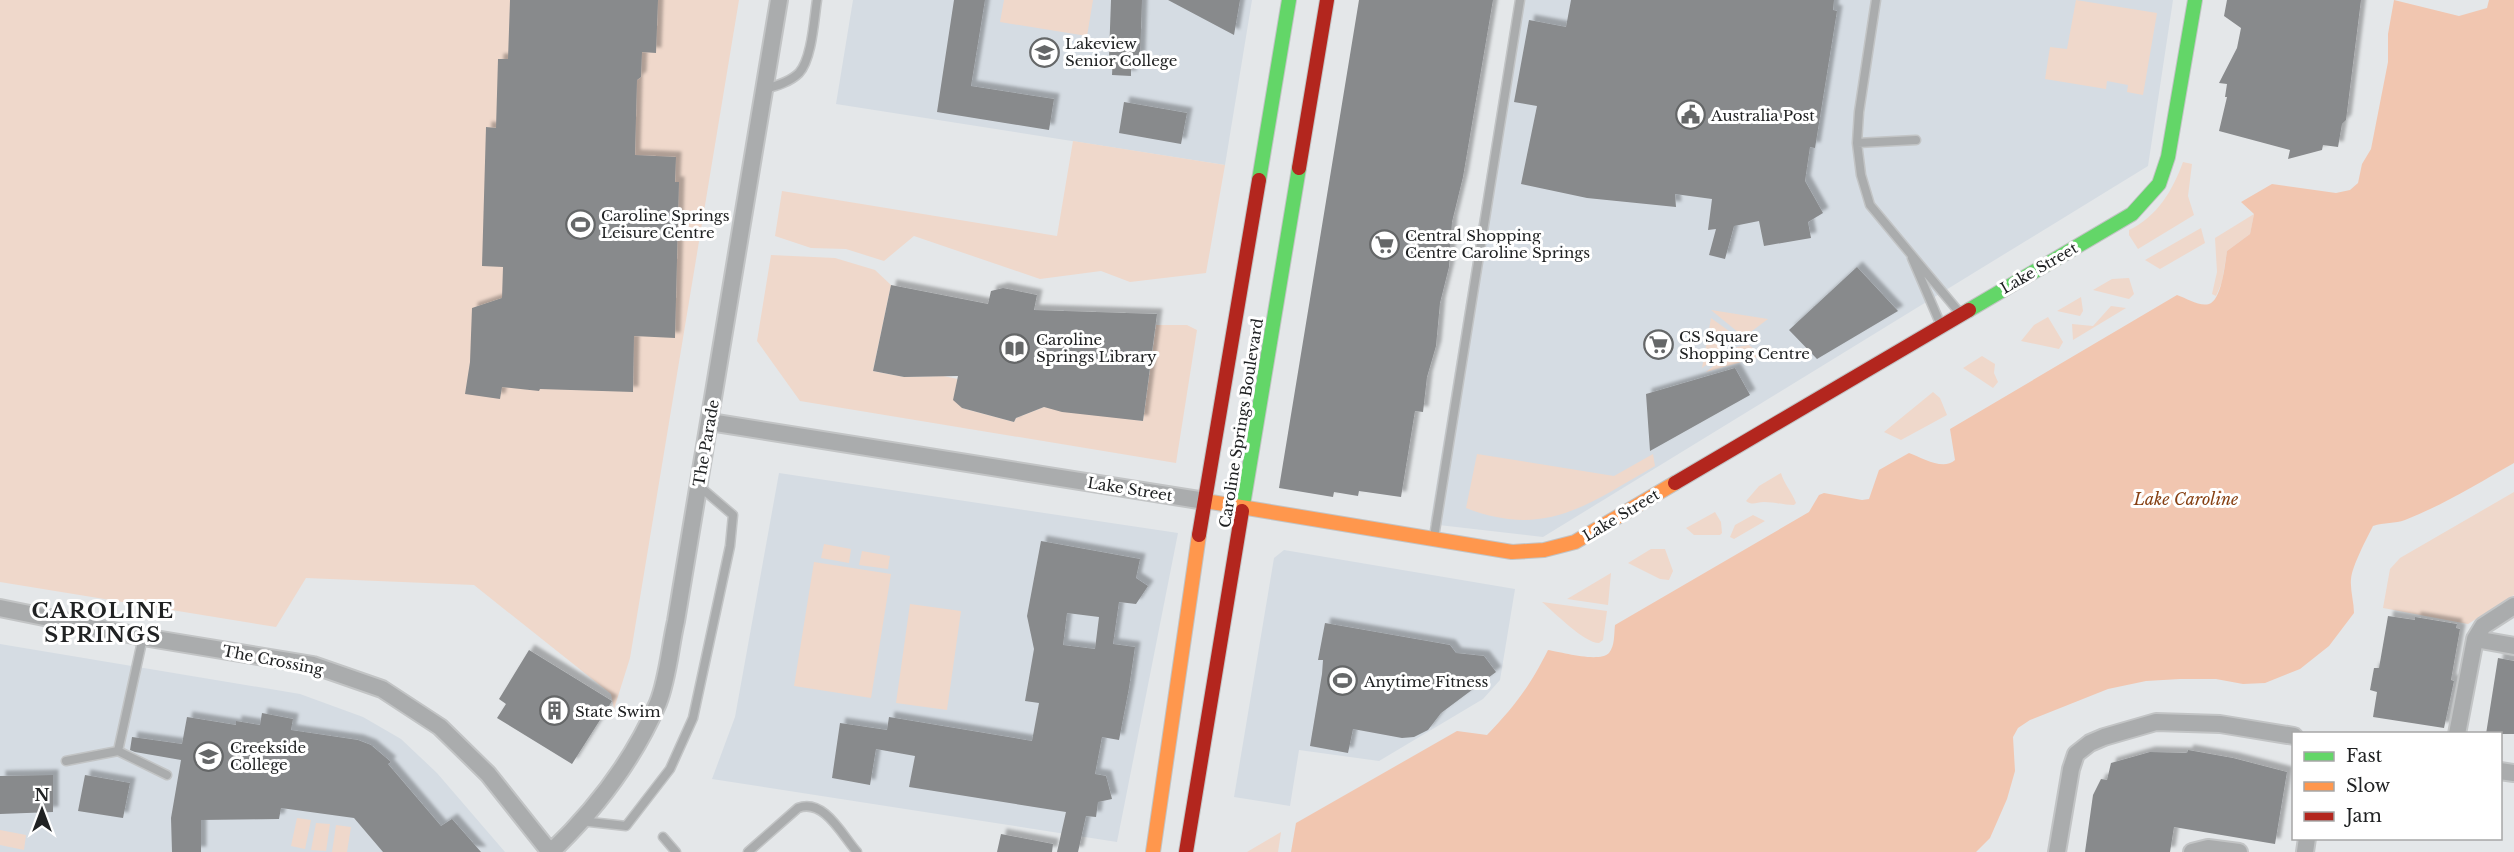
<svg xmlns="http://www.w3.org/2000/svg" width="2514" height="852" viewBox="0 0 2514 852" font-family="'Libre Baskerville',serif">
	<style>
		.built { fill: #d5dce3 }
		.green { fill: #efd8cb }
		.water { fill: #f1c6b0 }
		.building { fill: #888a8c; fill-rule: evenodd; filter: url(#shadow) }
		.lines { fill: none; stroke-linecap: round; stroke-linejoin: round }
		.lane-casing { stroke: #c2c4c5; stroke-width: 11 }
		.street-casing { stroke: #c2c4c5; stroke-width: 20 }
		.fast-casing { stroke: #c2c4c5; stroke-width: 16 }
		.slow-casing { stroke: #c2c4c5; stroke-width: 16 }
		.jam-casing { stroke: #c2c4c5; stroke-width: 16 }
		.lane { stroke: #aaacad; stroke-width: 8 }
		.street { stroke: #aaacad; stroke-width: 16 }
		.fast { stroke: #63d668; stroke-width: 14 }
		.slow { stroke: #ff974d; stroke-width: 14 }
		.jam { stroke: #b3261e; stroke-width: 14 }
		.labels { text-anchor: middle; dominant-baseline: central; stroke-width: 6; stroke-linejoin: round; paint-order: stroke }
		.poi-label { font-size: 15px; fill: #202223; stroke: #fff; text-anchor: start }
		.street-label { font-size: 15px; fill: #202223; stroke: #fff }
		.water-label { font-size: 16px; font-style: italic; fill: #864013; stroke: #fff }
		.district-label { font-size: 21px; font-weight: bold; letter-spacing: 1.5px; fill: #202223; stroke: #fff }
	</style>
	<defs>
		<filter id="shadow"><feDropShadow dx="5.5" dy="-5.5" stdDeviation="1.5" flood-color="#0004"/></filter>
	</defs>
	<rect width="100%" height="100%" fill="#e4e7e9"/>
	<path class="built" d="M853,0H1252L1225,165L836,104Z
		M1515,0H2173L2148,166L1543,537L1430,524Z
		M779,473L1178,533L1117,842L712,779L735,717Z
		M1284,550L1515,589L1500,680L1483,699L1379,761L1299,750L1290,806L1234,797L1274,558Z
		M0,644L300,694L363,717L401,739L437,773L505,852H0Z"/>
	<path class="green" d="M0,0H739L630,658L614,709L611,694L474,585L306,578L276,627L0,582Z
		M1004,0H1093L1087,36L1000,22Z
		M2076,0L2157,13L2143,95L2127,92L2128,85L2107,81L2106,89L2045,79L2050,47L2067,49Z
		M1073,141L1225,165L1206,273L1130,282L1101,271L1040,279L914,236L884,261L846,249L811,248L775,236L782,191L1057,236Z
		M2183,162L2192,164L2188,196L2194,215L2138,249L2129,235V230C2157,217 2173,190 2183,162Z
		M2254,214L2250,234L2227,251L2222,282L2216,296L2212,294L2217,272L2215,238Z
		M2201,228L2205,243L2160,269L2145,260Z
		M771,255L835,258L875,270L891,285L873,371L904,377L943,376L958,379L962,408L1014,422L1016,418L1044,407L1143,421L1156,325H1187L1197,330L1176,463L800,401L757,341Z
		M2129,278L2134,294L2129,299L2093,290L2112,279Z
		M2081,297L2083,311L2080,316L2057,311Z
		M2111,306L2126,308L2073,340L2072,324L2093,326Z
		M1711,310L1768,319L1748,334L1739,333Z
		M2048,317L2063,342L2059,349L2021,341L2034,325Z
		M1711,318L1729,331L1726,350L1702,368Z
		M1749,345L1763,356L1706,372L1737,347Z
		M1982,356L1995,364L1994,373L1998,382L1993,388L1963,368Z
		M1933,392L1940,398L1947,415L1901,440L1884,432Z
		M1477,454L1614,476L1653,454L1655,466C1588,504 1546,539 1466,508Z
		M1781,473C1784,484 1792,492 1796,503L1794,505C1784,505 1774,502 1764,502C1756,502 1753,506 1746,501L1759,486Z
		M2514,492V595L2468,624L2383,608L2390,569L2400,558Z
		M1715,512L1721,522L1722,533L1720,535H1694L1686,528Z
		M1753,515L1765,521L1734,539L1730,537L1735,525Z
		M824,544L851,549L849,563L821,558Z
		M1651,549H1665L1673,571L1669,580L1660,579L1628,563Z
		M862,551L890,556L888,569L859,565Z
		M814,562L891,574L871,698L794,686Z
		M1611,573L1608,605L1567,599Z
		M1542,602L1607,611L1603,640L1599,643C1584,643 1554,612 1542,602Z
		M910,604L961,611L947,710L896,703Z
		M297,818L311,820L305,849L291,846Z
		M316,823L330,824L326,851L311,850Z
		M336,825L351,827L347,852H332Z
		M0,830L26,835L24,850L0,845Z
		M1281,832L1278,852H1247Z"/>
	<path class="water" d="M2394,0L2459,16L2487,8L2489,0H2514V463C2479,483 2443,505 2405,520C2395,524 2384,522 2373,526C2367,538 2352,566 2351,579C2350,590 2354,602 2354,613L2329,646L2300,669L2265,683L2243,684L2216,679H2180L2146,681L2108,689L2030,720L2018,728L2013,737L2015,771L2007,799L1990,838L1976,852H1291L1296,823L1457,731L1487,735C1515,706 1530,686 1548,650C1561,652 1599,663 1609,653C1615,646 1614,633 1615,625L1809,512L1819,495L1824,493L1862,500L1869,499L1879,470L1909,453C1923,458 1943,471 1955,460L1950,429L2177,295C2186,298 2200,307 2209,304C2222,300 2225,263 2227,251L2250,234L2254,214L2241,202L2272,184L2336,193L2350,190L2358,183L2362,164L2371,149L2388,62V34Z"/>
	<path class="building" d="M510,0H658L656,53L642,52L641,77L637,80L635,155L676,157L675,182H679L675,338L634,336L633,392L540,389L539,391L502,387L500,399L465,394L470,362L472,308L502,298L503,267L482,266L486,127L496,128L498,59H508Z
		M954,0H985L971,86L1054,99L1049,130L937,112Z
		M1111,0H1142L1140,58L1131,57V76L1112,75L1113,56H1109Z
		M1168,0H1240L1234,35Z
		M1359,0H1493L1463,177L1452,222L1449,267L1440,303L1436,346L1427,377L1423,412L1415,411L1401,497L1359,491L1358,496L1334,492L1333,497L1279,488Z
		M1571,0H1834L1833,10L1837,11L1815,148L1810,147L1805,181L1823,213L1808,222L1811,238L1764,246L1759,221L1734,226L1725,259L1709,255L1716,229L1708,230L1712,199L1675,194L1676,207L1587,198L1521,184L1537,106L1514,102L1529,20L1566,27Z
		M2227,0H2361L2346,120L2342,124L2338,147L2323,145L2322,150L2288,159L2290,150L2219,131L2227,97H2225L2227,84L2219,83L2237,48L2241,28L2224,16Z
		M1124,102L1187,113L1181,144L1119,133Z
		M1857,267L1898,311L1817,359L1789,330Z
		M891,285L988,304L991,291L1003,288L1037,295L1034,310L1157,314L1143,421L1062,412L1044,407L1016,418L1014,422L962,408L953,400L958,376L904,377L873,371Z
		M1735,368L1750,395L1650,451L1646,394Z
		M1041,541L1140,559L1136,578L1148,586L1136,604L1119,602L1113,644L1135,647L1129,688L1119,740L1102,737L1095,774L1106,776L1112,799L1098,802L1096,817L1086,816L1078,852H1057L1066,812L909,787L915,756L876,749L870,785L832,778L840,723L887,730L889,717L1032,741L1039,703L1025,701L1034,649L1027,616ZM1067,613L1099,617L1095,649L1063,645Z
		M2388,616L2415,620V617L2457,624L2456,628L2460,629L2451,680L2454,681L2444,728L2373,717L2377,692L2370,690L2374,668H2379Z
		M1325,623L1450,645L1456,653L1484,656L1496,672L1441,713L1428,730L1414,737L1402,738L1353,729L1348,753L1310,746L1322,674L1323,660H1318Z
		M529,650L612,701L572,764L497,718L506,704L499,699Z
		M2498,658L2514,661V734H2486Z
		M262,713L293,719L291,730L358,740L371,745L391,762L388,764L441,826L452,819L481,852H383L354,818L281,808L279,819L201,820V852H172L171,818L181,760L135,752L130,750L132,737L182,744L187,717L236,725V721L260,725Z
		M2188,750L2233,758L2287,772L2275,844L2174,827L2170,852H2085L2093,795L2101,779L2107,780L2111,763L2150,752L2187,753Z
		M53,775V812L0,814V776Z
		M85,775L130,783L123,818L78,811Z
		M1001,834L1053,844L1052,852H997Z"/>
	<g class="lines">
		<defs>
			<path id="lane" d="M1876,0L1859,112L1857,143L1861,175L1870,205L1959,312
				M765,89C776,86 790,82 799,73C812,59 814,19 817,0
				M1857,143L1916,140
				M1912,258L1940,323
				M1434,537L1520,0
				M118,751L167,775
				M66,761L118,751L143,637
				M581,821L626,826L670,769L693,718L730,546L733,515L699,486
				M663,837L676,852
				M748,852L798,808C824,798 842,835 857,852"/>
			<path id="street" d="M710,422L1205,501
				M0,608L143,637L313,665L382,689L440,727L488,774L550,852
				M2475,639L2514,646
				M2457,734L2475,639L2483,626L2514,606
				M2500,771L2514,773
				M551,852C597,808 633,761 658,703C668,678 670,647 676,621L779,0
				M2057,852L2071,769L2076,754L2090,743L2104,737L2156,722L2220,724L2294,736
				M2192,852L2208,848L2239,852
				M2305,852L2307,838"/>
			<path id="fast" d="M1259,180L1289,0
				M1969,310L2132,214L2159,184L2168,157L2195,0
				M1242,511L1299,168"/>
			<path id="slow" d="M1205,501L1512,552L1544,550L1575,542L1675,483
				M1153,852L1199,535"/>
			<path id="jam" d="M1299,168L1327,0
				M1675,483L1969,310
				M1199,535L1259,180
				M1186,852L1242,511"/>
		</defs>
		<use href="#lane" class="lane-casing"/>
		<use href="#street" class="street-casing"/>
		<use href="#fast" class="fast-casing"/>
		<use href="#slow" class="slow-casing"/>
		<use href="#jam" class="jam-casing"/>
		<use href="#lane" class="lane"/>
		<use href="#street" class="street"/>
		<use href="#fast" class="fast"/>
		<use href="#slow" class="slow"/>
		<use href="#jam" class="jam"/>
	</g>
	<defs>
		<symbol id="school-ring" viewBox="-11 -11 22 22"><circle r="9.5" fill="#fff" stroke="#656768" stroke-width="1.5"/><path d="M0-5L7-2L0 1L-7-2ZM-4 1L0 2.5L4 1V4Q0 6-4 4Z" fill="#656768"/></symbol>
		<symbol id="civic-ring" viewBox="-11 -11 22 22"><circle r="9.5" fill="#fff" stroke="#656768" stroke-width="1.5"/><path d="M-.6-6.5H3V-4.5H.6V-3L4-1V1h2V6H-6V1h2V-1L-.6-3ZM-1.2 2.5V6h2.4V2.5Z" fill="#656768"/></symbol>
		<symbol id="stadium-ring" viewBox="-11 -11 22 22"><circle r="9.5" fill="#fff" stroke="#656768" stroke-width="1.5"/><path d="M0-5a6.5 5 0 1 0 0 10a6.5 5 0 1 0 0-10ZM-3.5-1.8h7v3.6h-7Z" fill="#656768"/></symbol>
		<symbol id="supermarket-ring" viewBox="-11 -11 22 22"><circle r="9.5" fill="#fff" stroke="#656768" stroke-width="1.5"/><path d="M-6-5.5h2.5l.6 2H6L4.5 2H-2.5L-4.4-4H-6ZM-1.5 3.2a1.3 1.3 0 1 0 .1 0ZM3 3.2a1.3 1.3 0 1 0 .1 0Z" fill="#656768"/></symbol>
		<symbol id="library-ring" viewBox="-11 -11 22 22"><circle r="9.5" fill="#fff" stroke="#656768" stroke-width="1.5"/><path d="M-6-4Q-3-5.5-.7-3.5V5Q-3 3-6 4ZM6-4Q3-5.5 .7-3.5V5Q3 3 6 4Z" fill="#656768"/></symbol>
		<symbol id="building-ring" viewBox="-11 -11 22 22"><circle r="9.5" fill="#fff" stroke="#656768" stroke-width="1.5"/><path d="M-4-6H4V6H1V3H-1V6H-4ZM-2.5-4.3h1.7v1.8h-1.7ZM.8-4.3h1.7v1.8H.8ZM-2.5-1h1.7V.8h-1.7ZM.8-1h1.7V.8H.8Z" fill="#656768"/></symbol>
	</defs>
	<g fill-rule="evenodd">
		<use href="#school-ring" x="1028" y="36" width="33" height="33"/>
		<use href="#civic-ring" x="1674" y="98" width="33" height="33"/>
		<use href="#stadium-ring" x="564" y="208" width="33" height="33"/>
		<use href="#supermarket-ring" x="1368" y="228" width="33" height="33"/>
		<use href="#supermarket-ring" x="1642" y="328" width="33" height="33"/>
		<use href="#library-ring" x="998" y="332" width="33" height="33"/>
		<use href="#stadium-ring" x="1326" y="664" width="33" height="33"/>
		<use href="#building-ring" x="538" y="694" width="33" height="33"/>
		<use href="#school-ring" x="192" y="740" width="33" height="33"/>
	</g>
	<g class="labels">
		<g class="poi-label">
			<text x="1065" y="43">Lakeview<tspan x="1065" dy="17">Senior College</tspan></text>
			<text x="1711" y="115">Australia Post</text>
			<text x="601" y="215">Caroline Springs<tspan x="601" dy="17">Leisure Centre</tspan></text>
			<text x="1405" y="235">Central Shopping<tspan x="1405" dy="17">Centre Caroline Springs</tspan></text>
			<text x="1679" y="336">CS Square<tspan x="1679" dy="17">Shopping Centre</tspan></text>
			<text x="1036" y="339">Caroline<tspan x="1036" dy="17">Springs Library</tspan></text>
			<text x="1364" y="681">Anytime Fitness</text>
			<text x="575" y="711">State Swim</text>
			<text x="230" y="747">Creekside<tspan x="230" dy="17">College</tspan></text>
		</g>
		<g class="street-label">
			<text transform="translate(2039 268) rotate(-30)">Lake Street</text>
			<text transform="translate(1241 423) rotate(-81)">Caroline Springs Boulevard</text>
			<text transform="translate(706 443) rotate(-80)">The Parade</text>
			<text transform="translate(1130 489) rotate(9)">Lake Street</text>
			<text transform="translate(1621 515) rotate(-31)">Lake Street</text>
			<text transform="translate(273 660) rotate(11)">The Crossing</text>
		</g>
		<g class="water-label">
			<text x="2186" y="499">Lake Caroline</text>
		</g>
		<g class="district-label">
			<text x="103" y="611">CAROLINE<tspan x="103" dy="24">SPRINGS</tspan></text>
		</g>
	</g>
	<rect x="2292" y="732" width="210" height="108" fill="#ffffff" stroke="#a6a7a7" stroke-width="1.5"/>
	<rect x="2304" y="752" width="30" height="9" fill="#63d668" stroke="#a6a7a7" stroke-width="1.5"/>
	<text x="2346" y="762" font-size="18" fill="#202223">Fast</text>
	<rect x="2304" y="782" width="30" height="9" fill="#ff974d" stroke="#a6a7a7" stroke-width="1.5"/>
	<text x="2346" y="792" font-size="18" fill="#202223">Slow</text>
	<rect x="2304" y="812" width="30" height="9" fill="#b3261e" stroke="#a6a7a7" stroke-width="1.5"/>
	<text x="2346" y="822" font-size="18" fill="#202223">Jam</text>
	<g transform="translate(42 810)" stroke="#ffffff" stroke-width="4.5" paint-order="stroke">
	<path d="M0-4.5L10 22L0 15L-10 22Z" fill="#202223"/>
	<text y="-9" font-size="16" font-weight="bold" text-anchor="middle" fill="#202223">N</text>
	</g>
</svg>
